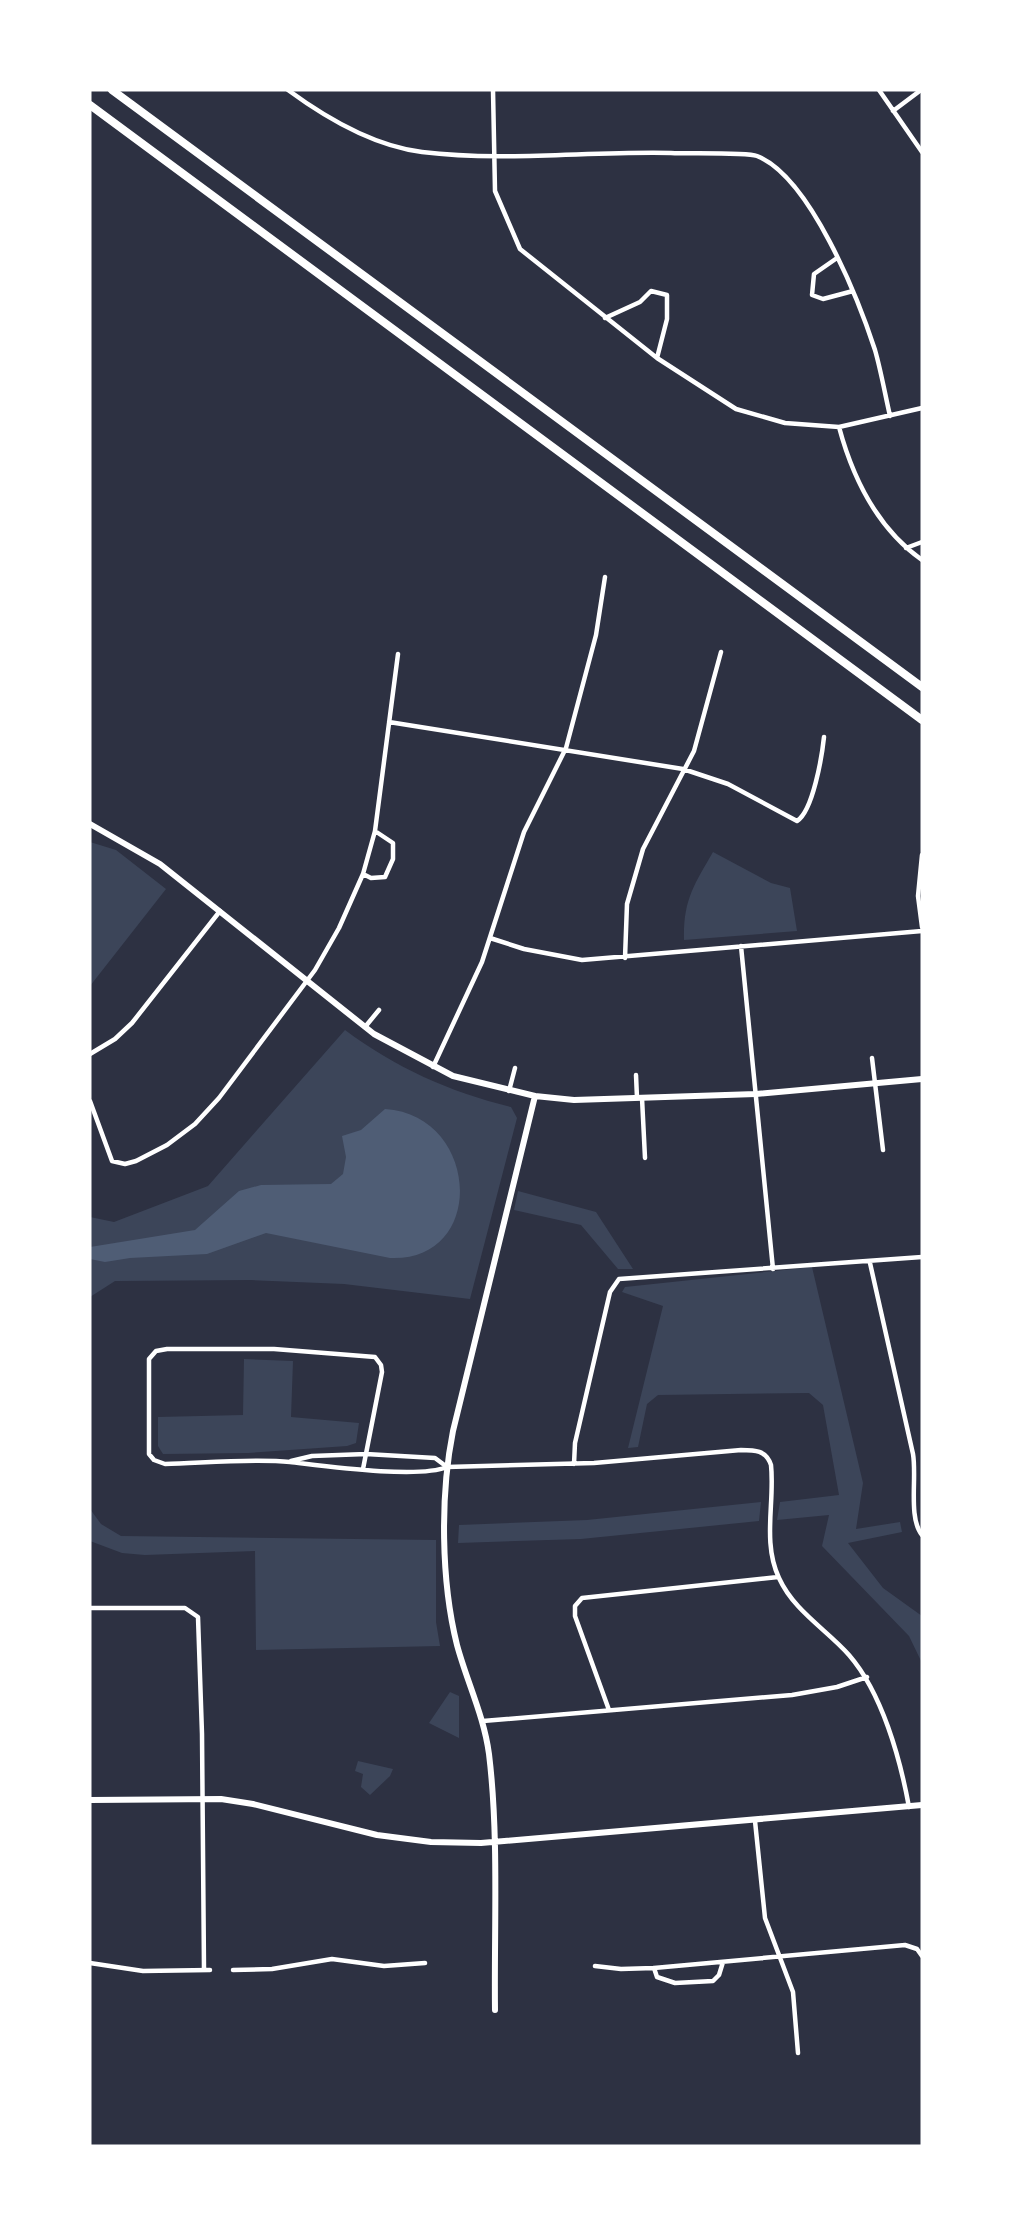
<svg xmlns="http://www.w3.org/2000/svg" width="1012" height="2236" viewBox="0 0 1012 2236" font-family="'Source Serif 4',serif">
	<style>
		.green { fill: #3c4559 }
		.water { fill: #4f5d75 }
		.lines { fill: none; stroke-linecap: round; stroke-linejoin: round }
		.minor { stroke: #fff; stroke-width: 4.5 }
		.tertiary { stroke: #fff; stroke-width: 6 }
		.primary { stroke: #fff; stroke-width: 8 }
	</style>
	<rect width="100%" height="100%" fill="#2d3142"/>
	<path class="green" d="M90,842L116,850L166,889L90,986Z
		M713,852L771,883L790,888L797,931L684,940C683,900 694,885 713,852Z
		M345,1030C396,1068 450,1092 511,1107L517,1118L470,1299L344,1284L251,1280L115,1281L90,1297V1217L114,1222L208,1186Z
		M518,1191L596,1212L633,1269H618L581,1225L514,1210Z
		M812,1267L863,1483L856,1529L900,1522L902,1532L848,1543L883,1588L922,1616V1663L909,1636L822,1546L829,1515L777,1520L780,1502L839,1495L823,1405L809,1393L658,1395L647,1404L638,1447L628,1448L663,1306L622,1292L625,1287Z
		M244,1359L293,1361L291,1417L359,1423L356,1443L347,1446L248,1453L163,1454L158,1446V1417L243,1415Z
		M761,1502L759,1521L581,1539L458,1543L459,1525L587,1520Z
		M90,1509L101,1524L121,1536L436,1540V1622L440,1646L256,1650L255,1551L145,1555L122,1553L90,1541Z
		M450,1692L459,1696V1738L429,1723Z
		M358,1761L393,1769L390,1776L370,1795L361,1787L363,1774L355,1771Z"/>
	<path class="water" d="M385,1109C480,1115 488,1262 390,1258L266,1233L207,1254L130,1258L105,1262L90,1259V1247L195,1230L239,1191L261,1185L331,1184L343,1174L346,1157L342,1136L361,1130Z"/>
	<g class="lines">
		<path class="minor" d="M288,90C326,118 374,146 422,152C504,162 589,151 671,153C688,154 746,152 757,156C810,177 858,298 875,350C881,371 885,394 890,416
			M493,90L495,191L520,249L657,358L736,409L785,423L839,427L922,408
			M879,90L922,152
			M893,111L921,90
			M837,258L814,274L812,295L823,299L853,291
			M605,318L640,302L651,291L667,295V319L657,358
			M839,427C853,479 877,528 922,560
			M906,548L922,542
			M389,722L683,769L728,784L797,821C813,811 822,756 824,737
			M922,855L918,896L922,927
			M363,874L371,878L385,877L393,859V843L375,831
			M490,938L524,949L582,960L922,931
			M741,946L773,1269
			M625,958L627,904L643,849L694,751L721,652
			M365,1027L379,1010
			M90,1054L115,1039L132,1023L220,911
			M872,1058L883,1150
			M433,1067L482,962L524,832L566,748L596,635L605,577
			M636,1075L637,1098
			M509,1091L515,1068
			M642,1098L645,1158
			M90,1101L112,1161L125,1164L136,1161L167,1145L195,1124L219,1098L315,970L339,928L363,874L375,831L398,654
			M870,1263L913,1454C917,1477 908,1518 922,1535
			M291,1461L312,1456L366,1454L435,1458L447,1467
			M574,1464L575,1443L610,1292L619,1279L922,1257
			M363,1469L382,1372L381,1365L375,1357L274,1349H167L156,1351L149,1359V1454L154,1460L165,1464C203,1463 253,1458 290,1462C325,1466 418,1479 447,1467L594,1463L741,1450C755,1450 766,1450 771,1465C775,1502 762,1542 779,1578C794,1611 826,1629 849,1655C882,1693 900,1758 909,1807
			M90,1608H185L198,1617L202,1734L204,1970
			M609,1710L575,1616V1606L582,1598L778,1577
			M483,1721L792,1695L837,1687L867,1677
			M755,1821L765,1918L793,1992L798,2053
			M90,1963L143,1971L210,1970
			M595,1966L621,1969L654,1968L905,1945L917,1949L922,1956
			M654,1968L657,1977L675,1983L713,1981L719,1975L723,1962
			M233,1970L272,1969L332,1959L384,1966L425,1963"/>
		<path class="tertiary" d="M90,824L160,864L374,1034L453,1076L535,1096L574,1100L756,1094L922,1079
			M90,1800L221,1799L253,1804L377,1835L431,1842L481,1843L922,1805
			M495,2010C494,1927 499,1836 489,1754C484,1716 467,1682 457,1645C441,1581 440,1496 453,1431L535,1096"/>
		<path class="primary" d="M112,90L922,687
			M90,105L922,720"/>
	</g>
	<rect width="1012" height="2236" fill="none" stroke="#ffffff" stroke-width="183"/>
</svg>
